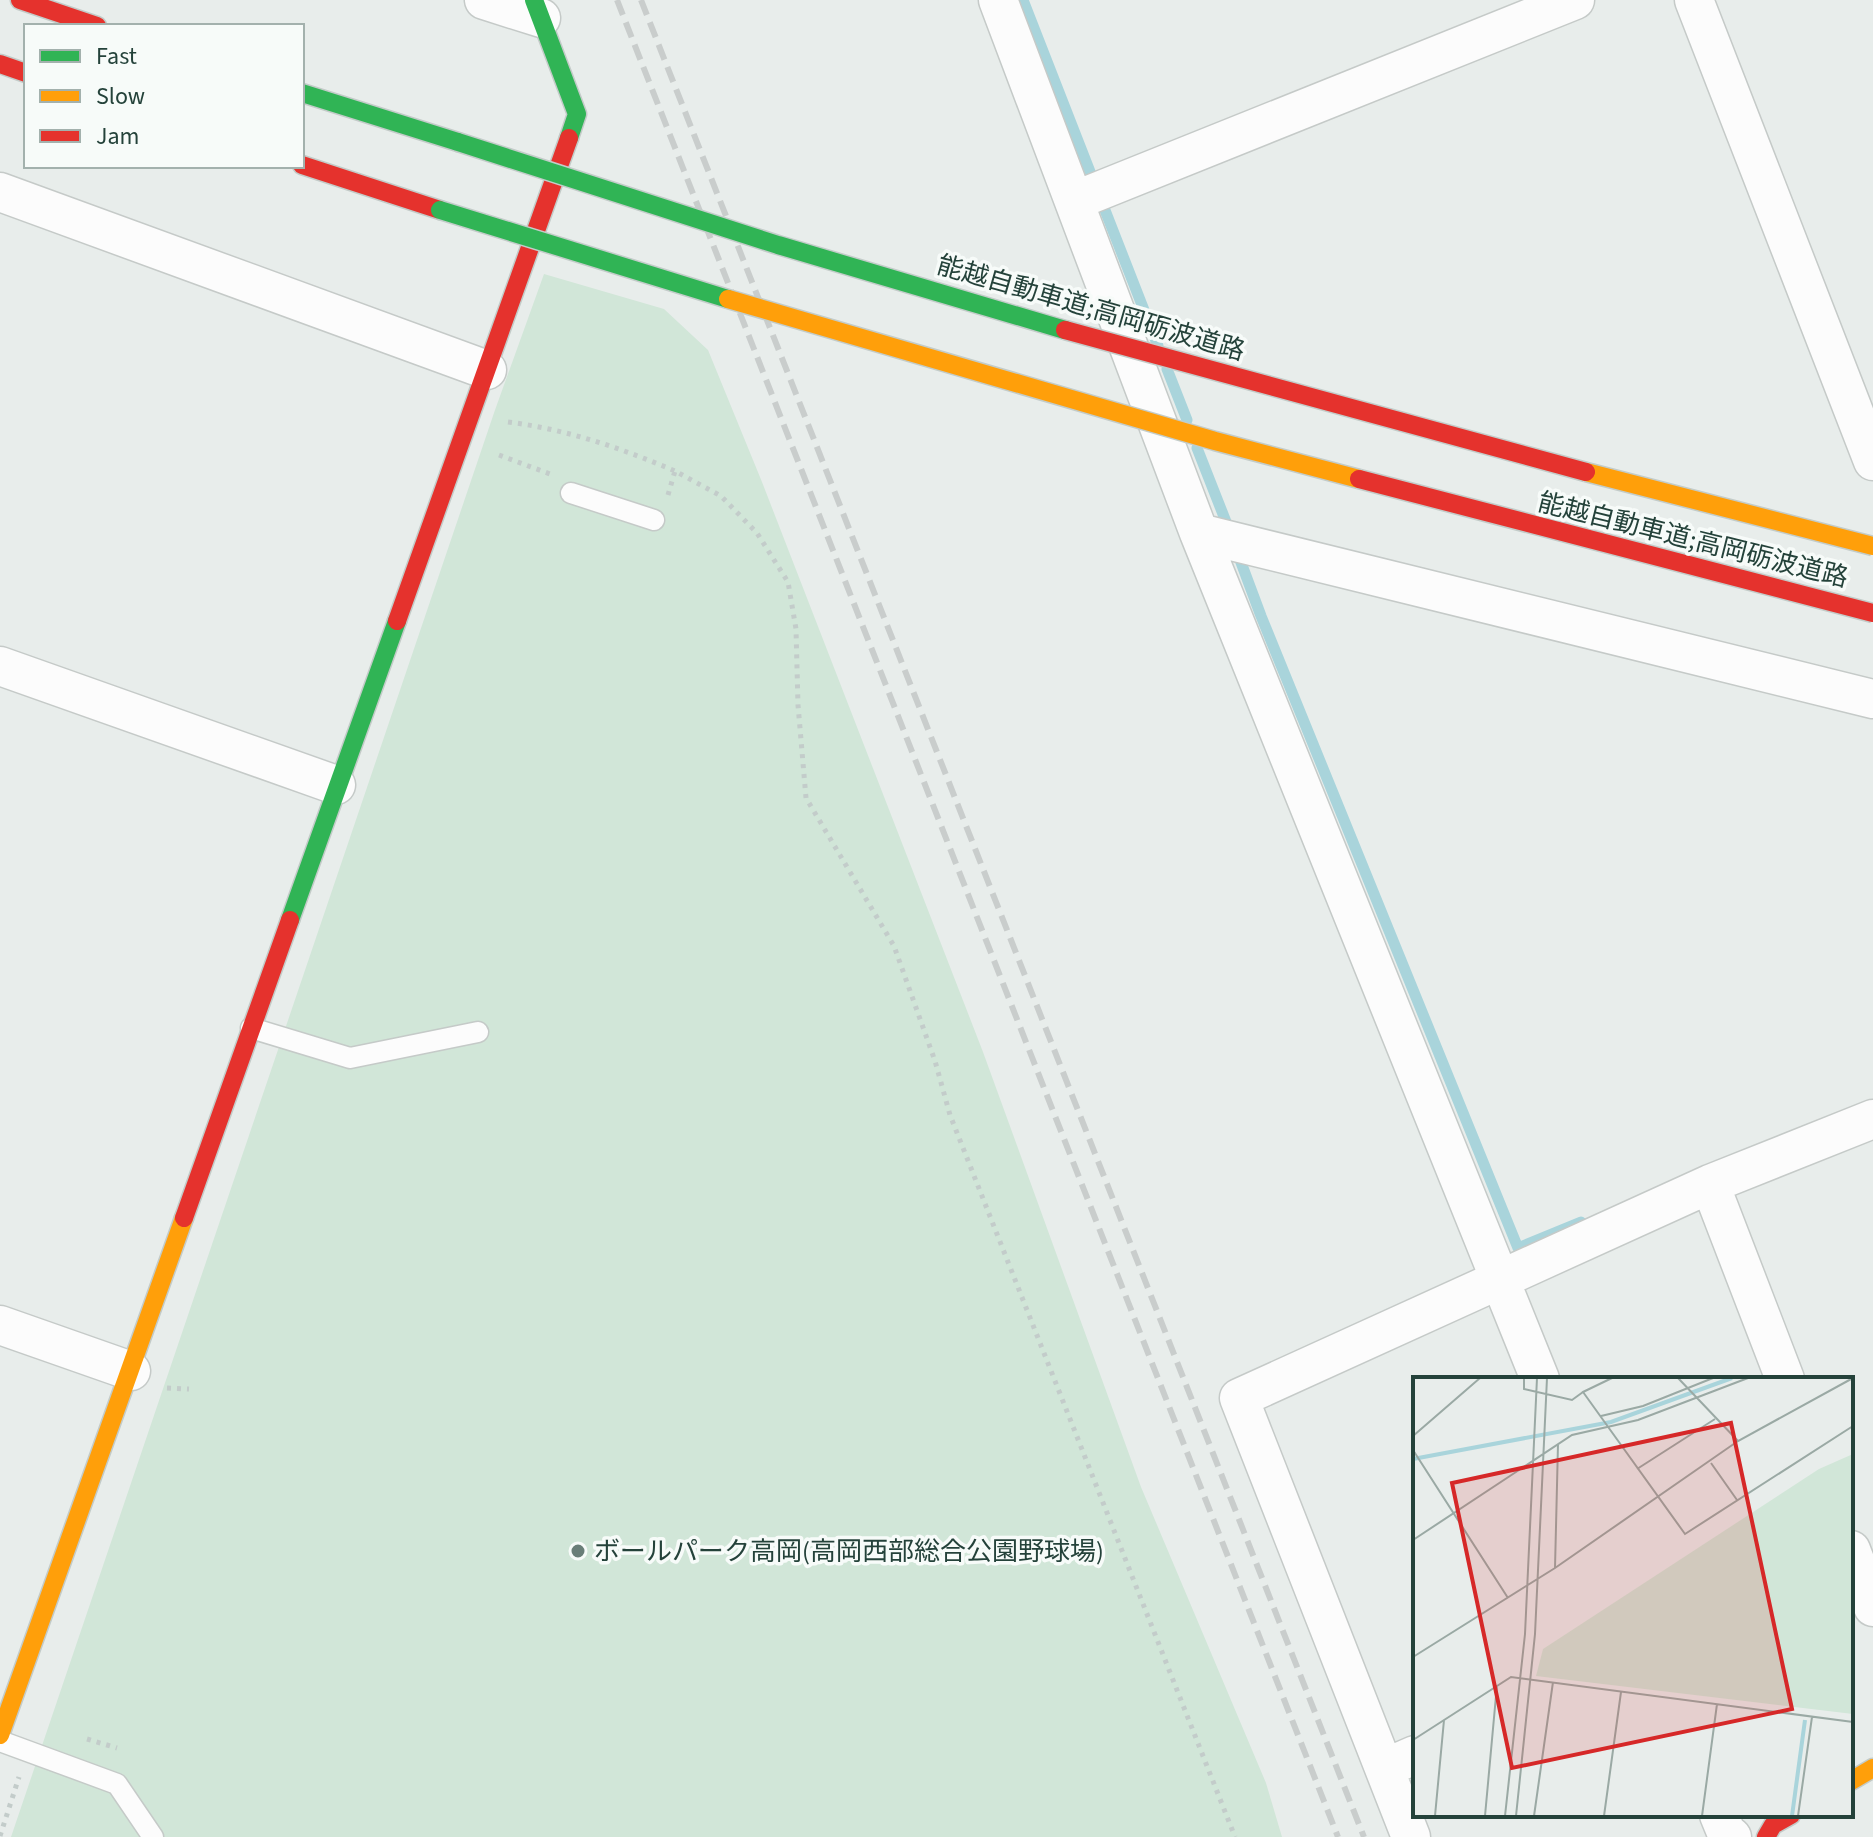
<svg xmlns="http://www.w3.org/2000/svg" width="1873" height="1837" viewBox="0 0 1873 1837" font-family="'Source Sans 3','Noto Sans JP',sans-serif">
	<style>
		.green { fill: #d1e6d8 }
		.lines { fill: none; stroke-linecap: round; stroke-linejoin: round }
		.stream { stroke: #a9d4db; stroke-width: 11 }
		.lane-casing { stroke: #c5cac8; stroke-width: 23 }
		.street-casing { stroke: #c5cac8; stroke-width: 41 }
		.fast-casing { stroke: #c3cbc8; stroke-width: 21 }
		.slow-casing { stroke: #c3cbc8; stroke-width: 21 }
		.jam-casing { stroke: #c3cbc8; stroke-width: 21 }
		.path { stroke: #c3ccca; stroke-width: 5; stroke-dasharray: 4 6; stroke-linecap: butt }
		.lane { stroke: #fcfcfc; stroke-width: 20 }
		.street { stroke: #fcfcfc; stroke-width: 38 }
		.fast { stroke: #30b455; stroke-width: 18 }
		.slow { stroke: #ff9f0a; stroke-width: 18 }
		.jam { stroke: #e5322d; stroke-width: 18 }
		.rail { stroke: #c9cdcc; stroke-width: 6; stroke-dasharray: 16 8; stroke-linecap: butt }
		.fast-bridge-casing { stroke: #c3ccc9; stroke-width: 21; stroke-linecap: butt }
		.slow-bridge-casing { stroke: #c3ccc9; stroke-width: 21; stroke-linecap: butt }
		.jam-bridge-casing { stroke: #c3ccc9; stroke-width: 21; stroke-linecap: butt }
		.fast-bridge { stroke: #30b455; stroke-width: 18 }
		.slow-bridge { stroke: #ff9f0a; stroke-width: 18 }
		.jam-bridge { stroke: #e5322d; stroke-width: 18 }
		.poi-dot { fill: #697e78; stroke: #f7fbf9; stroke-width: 3 }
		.labels { text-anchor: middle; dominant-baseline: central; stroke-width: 7; stroke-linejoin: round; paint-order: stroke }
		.street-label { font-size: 26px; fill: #24423a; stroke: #f7fbf9 }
		.poi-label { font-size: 26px; fill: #24423a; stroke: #f7fbf9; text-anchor: start }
		.inset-river { fill: none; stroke: #a9d4db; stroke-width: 4 }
		.inset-road { fill: none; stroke: #9aa9a4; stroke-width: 2 }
		.view { fill: #d62828; fill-opacity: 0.15; stroke: #d62828; stroke-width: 4 }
		.inset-edge { fill: none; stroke: #24423a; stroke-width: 4 }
	</style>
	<rect width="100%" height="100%" fill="#e8edeb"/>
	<path class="green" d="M544,274L664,309L708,350L762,482L983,1052L1141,1487L1266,1783L1282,1837H11L495,410Z"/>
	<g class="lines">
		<path class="stream" d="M1023,0L1158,346
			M1167,369L1187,420
			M1197,448L1230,532
			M1236,549L1261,616L1518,1248L1581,1222"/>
		<defs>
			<path id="lane" d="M571,493L654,520
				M251,1028L350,1058L478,1032
				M0,1741L117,1784L153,1837"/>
			<path id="street" d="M484,0L541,18
				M998,0L1199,533L1540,1379
				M1694,0L1873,461
				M0,192L487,370
				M1074,201L1575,0
				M1199,533L1873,699
				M0,666L336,785
				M1710,1184L1785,1379
				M0,1325L131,1371
				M1851,1550L1873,1607
				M1385,1768L1415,1755
				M1719,1815L1726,1832L1732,1837
				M1411,1837L1239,1398L1710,1184L1873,1119"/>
			<path id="fast" d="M534,0L577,114L569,138
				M302,93L458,142
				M290,920L397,621"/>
			<path id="slow" d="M0,1735L184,1218
				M1851,1781L1873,1768"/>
			<path id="jam" d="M20,0L97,26
				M0,64L26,73
				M302,165L440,210
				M397,621L569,138
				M184,1218L290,920
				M1766,1837L1773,1825L1791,1815"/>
		</defs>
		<use href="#lane" class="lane-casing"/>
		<use href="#street" class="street-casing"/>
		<use href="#fast" class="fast-casing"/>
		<use href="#slow" class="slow-casing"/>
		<use href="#jam" class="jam-casing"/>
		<path class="path" d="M508,422C565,429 621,448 675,471
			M499,455L550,474
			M668,495L675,471L721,496L757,533L788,582L796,629L798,705L806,798L894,946L935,1061L950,1115L1235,1837
			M167,1388L189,1389
			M87,1739L117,1748
			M0,1836L19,1777"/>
		<use href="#lane" class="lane"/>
		<use href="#street" class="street"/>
		<use href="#fast" class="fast"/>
		<use href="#slow" class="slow"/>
		<use href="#jam" class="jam"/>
		<path class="rail" d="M617,0L1338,1837
			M641,0L1364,1837"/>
		<defs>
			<path id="fast-bridge" d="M458,142L778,245L1065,330
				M440,210L728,299"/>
			<path id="slow-bridge" d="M728,299L1215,441L1359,479
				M1586,472L1873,546"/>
			<path id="jam-bridge" d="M1065,330L1586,472
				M1359,479L1873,613"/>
		</defs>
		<use href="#fast-bridge" class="fast-bridge-casing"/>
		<use href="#slow-bridge" class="slow-bridge-casing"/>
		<use href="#jam-bridge" class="jam-bridge-casing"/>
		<use href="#fast-bridge" class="fast-bridge"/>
		<use href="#slow-bridge" class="slow-bridge"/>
		<use href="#jam-bridge" class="jam-bridge"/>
	</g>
	<circle class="poi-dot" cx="578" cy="1551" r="8"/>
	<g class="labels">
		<g class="street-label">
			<text transform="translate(1091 308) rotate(16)">能越自動車道;高岡砺波道路</text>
			<text transform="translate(1693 540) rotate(14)">能越自動車道;高岡砺波道路</text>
		</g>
		<g class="poi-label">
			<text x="594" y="1551">ボールパーク高岡(高岡西部総合公園野球場)</text>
		</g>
	</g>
	<g transform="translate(1413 1377)">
		<rect width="440" height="440" fill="#e8edeb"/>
		<path d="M440,77V337L123,299L130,272L406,92Z" fill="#d1e6d8"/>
		<path class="inset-river" d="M0,82L198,45L319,1M379,439L392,343"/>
		<path class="inset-road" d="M111,1V12L159,23L170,15M199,1L170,15L272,157L440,49M265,1L325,64M188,39L230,29L300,1M0,59L67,1M0,73L95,221M298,86L324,123M224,92L302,42M0,163L159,58L225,43L335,1M142,191L145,67M0,280L142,191L325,64L440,1M0,363L98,300L440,345M22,439L31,343M72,439L84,308M92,439L112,257L124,1M103,439L122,257L134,1M121,439L140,305M191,439L208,315M289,439L304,327M385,439L399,340"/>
		<path class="view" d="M318,46L379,332L99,391L39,106Z"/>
		<rect width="440" height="440" class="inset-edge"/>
	</g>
	<rect x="24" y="24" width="280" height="144" fill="#f7fbf9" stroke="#a3b1ad" stroke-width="2"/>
	<rect x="40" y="50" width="40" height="12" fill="#30b455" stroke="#a3b1ad" stroke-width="2"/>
	<text x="96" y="64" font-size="24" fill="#24423a">Fast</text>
	<rect x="40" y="90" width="40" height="12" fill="#ff9f0a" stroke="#a3b1ad" stroke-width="2"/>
	<text x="96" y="104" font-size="24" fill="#24423a">Slow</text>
	<rect x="40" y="130" width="40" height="12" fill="#e5322d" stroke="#a3b1ad" stroke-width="2"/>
	<text x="96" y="144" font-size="24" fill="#24423a">Jam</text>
</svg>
